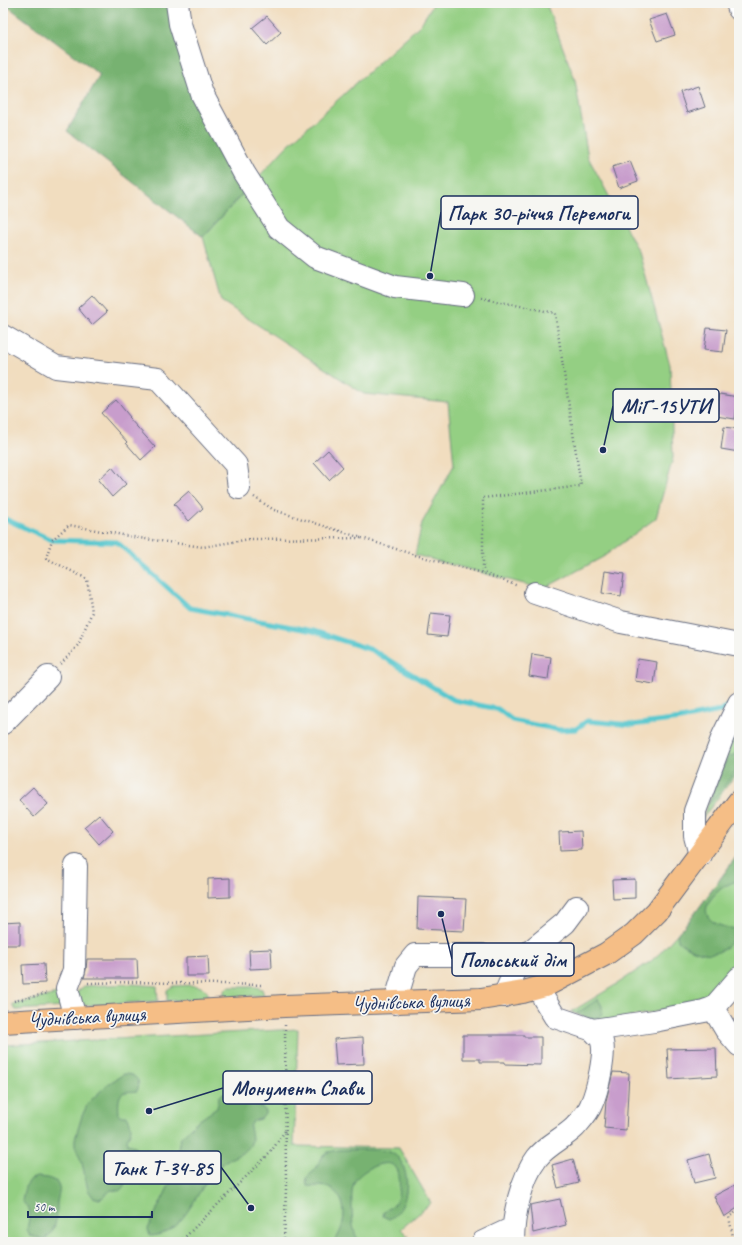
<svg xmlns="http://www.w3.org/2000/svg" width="742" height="1245" viewBox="0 0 742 1245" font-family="Caveat,sans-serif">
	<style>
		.green { fill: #94cf83; stroke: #587f70 }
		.forest { fill: #77b271; stroke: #497068 }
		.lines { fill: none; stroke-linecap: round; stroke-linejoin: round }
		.stream { stroke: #5ac8cf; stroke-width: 5 }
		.building { fill: #c89dcc }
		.minor-casing { stroke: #666c80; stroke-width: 24 }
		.major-casing { stroke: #666c80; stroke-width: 24 }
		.path { stroke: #666c80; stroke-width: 2.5; stroke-dasharray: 1 3; stroke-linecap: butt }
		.minor { stroke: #fff; stroke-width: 22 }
		.major { stroke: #f5be86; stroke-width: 22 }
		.labels { text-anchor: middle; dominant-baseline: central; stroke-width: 3.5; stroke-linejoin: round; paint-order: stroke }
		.street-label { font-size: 20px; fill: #1b2f5e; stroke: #f6f6f2 }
		.leader { fill: none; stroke: #1b2f5e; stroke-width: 1.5 }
		.callout-dot { fill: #1b2f5e; stroke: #f6f6f2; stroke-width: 1.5 }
		.callout { fill: #f6f6f2; stroke: #1b2f5e; stroke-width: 1.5 }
		.callout-label { font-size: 21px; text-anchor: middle; font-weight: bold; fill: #1b2f5e }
	</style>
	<rect width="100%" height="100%" fill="#f6f6f2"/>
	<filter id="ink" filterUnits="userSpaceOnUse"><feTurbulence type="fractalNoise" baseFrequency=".025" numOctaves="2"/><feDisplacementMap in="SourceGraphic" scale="8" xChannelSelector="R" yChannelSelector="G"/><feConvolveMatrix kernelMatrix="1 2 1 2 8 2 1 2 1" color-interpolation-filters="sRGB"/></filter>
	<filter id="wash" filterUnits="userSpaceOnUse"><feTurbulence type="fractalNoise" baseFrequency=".012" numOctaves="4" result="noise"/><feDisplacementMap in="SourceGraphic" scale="16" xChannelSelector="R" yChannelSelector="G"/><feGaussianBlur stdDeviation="0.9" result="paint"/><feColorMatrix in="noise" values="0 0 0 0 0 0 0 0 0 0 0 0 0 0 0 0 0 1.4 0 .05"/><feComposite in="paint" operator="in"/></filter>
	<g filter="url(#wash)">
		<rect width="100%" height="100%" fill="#f1ddbf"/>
		<path class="green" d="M434,3H546L575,80L588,157L639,252L670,365L673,458L656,518L603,557L543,589L415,555L422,523L454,465L448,402L364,394L221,301L203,237L287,146L420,25Z
			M739,723V770L702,819Z
			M739,853V969L710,997L690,1006L598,1022L571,1012L617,984L651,961L660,953L693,916Z
			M131,984L157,986L158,1001L78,1006L77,992L84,986Z
			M173,986C186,986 207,981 209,998L167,1001V990Z
			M228,987H256L262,989L264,995L224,998V991Z
			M61,993L65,1007L16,1010L12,1005Z
			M298,1029L294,1146L399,1148L431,1203L401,1229L408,1236L402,1242H3V1045Z"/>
		<path class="forest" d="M3,3H177L180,24L251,184L203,237L67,131L100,75Z
			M739,752V766L720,792L708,805L725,763L729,757Z
			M739,853V879C734,883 727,884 722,888C693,911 708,927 739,929V936C732,938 730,944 725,948C711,960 690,950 678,941L677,934L693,916Z
			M598,999L602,1006V1015C591,1021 587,1018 576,1014Z
			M124,1074C135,1074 142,1080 137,1091C133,1092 130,1091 126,1092C116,1093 119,1109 119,1116H125L128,1117C132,1127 132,1131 127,1139L128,1144L134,1146C136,1149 137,1151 136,1155C134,1161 128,1165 126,1171C124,1179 128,1185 119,1191L111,1190L102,1198L99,1199L93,1197L88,1190L82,1163L75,1146V1139L82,1116L88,1103L108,1084Z
			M223,1093H229L248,1103L260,1106L265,1110V1114L261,1119L253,1121L250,1127C251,1134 254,1140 249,1147C243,1155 231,1157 223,1163C196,1183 189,1234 150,1236L148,1229L151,1222L179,1165L178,1151L179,1143L181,1137L195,1123L217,1108L219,1097Z
			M339,1150C351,1150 382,1148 392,1153C413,1164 411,1210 389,1219L383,1216L384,1212C389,1208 394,1206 397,1199C400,1192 402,1169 393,1165C382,1159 358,1172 354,1183C351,1191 352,1199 352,1207C353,1218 351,1234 361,1242H334C346,1227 350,1198 329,1188C323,1185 314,1187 307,1186L306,1178L314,1171L323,1156L328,1152Z
			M37,1177L48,1178L57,1182C62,1190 58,1194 57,1203C57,1216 57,1232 44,1239L30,1236L27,1229L30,1214L29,1209L22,1201L25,1187L31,1179Z"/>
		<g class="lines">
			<path class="stream" d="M3,518L52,540L117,542L190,608L313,631L372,650L454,700L498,709L512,720L559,730L576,729L587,721L632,725L681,719L720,711L729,706"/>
		</g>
		<g id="blocks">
			<path class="building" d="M667,14L675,35L657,41L649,20Z
				M267,16L281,32L267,45L252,28Z
				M698,86L705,107L687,113L680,92Z
				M630,161L638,181L619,188L612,167Z
				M92,295L107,312L92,325L78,308Z
				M707,328L726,330L723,352L704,350Z
				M720,394L738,397L735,419L716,416Z
				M116,400L130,417L129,418L155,447L141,460L126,443L127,442L101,413Z
				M724,427L739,429V452L721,449Z
				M328,450L343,467L329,480L314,463Z
				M112,467L126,484L112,497L98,480Z
				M189,491L203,508L189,521L174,504Z
				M605,571L624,574L621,596L602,593Z
				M431,613L450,615L447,637L428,635Z
				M532,654L551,657L548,679L529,676Z
				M638,659L657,662L654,684L635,681Z
				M33,787L48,804L34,817L19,800Z
				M99,814L113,831L99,844L84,827Z
				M581,831L582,850L560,851L559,832Z
				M230,878V897L208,898V879Z
				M635,879V898L613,899L612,880Z
				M418,897L466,899L464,931L417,929Z
				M20,922V945H3V923Z
				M271,949L272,968L250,969L249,950Z
				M208,956L209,976H186V957Z
				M87,959H137L138,978H84L86,970Z
				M44,964L45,983L23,984L22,965Z
				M463,1035H524V1037H541V1065L505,1064V1062H480V1059H463Z
				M363,1037L364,1064L336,1065L334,1039Z
				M716,1048L717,1076L669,1079L667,1049Z
				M613,1072L629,1073L626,1130L604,1128L606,1101Z
				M709,1154L715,1178L694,1183L688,1160Z
				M573,1159L579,1183L558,1188L552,1165Z
				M735,1185L739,1195V1207L724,1217L714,1196Z
				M560,1199L566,1225L533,1233L530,1205Z"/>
		</g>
	</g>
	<g filter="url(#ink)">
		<use href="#blocks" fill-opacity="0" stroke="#666c80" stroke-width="1"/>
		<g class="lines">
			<defs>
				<path id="minor" d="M177,3L180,24L202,94L244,173L279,228L315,257L395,287L463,295
					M737,3L739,9
					M3,336L56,367L158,379L236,465L239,488
					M535,593L621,622L739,645
					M3,723L48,677
					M700,855L695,836V811L723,736L739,703
					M540,988L544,999L555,1017L593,1030L654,1021L704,1011L713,1008L739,978
					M504,996L515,971L532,950L565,923L577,907
					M395,1003L406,966L415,955H482
					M713,1008L726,1030L739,1045
					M75,1018L67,988L74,970L76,866
					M483,1242L513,1228
					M513,1242C513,1216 521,1179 537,1158C547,1145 564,1138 575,1127C581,1120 588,1113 591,1105C597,1092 607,1051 601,1039C599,1036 595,1033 593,1030"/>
				<path id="major" d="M3,1022L284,1006L481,999L523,992L545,986L606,954L634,934L657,911L739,801"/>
			</defs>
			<use href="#minor" class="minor-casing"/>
			<use href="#major" class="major-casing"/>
			<path class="path" d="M481,298L555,313L581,486L483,498V573
				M254,497L274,510L415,555L483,573L518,586
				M61,664L78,645L92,612L87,579L46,558L52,540L69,525L139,538L203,547L250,539L364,538
				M88,983L133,982L263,985
				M14,1001L49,993
				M180,1242L270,1153L285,1131
				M284,1242L286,1189L285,1025
				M734,1242L729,1217L739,1210"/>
			<use href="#minor" class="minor"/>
			<use href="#major" class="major"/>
		</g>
	</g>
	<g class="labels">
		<g class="street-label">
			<text transform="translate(411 1002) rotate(-2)">Чуднівська вулиця</text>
			<text transform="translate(87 1017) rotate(-3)">Чуднівська вулиця</text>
		</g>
	</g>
	<path class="leader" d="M430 276L441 212M603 450L613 406M441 914L452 959M149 1111L223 1088M251 1208L221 1167"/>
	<g class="callout-dot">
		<circle cx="430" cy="276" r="4"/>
		<circle cx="603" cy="450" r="4"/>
		<circle cx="441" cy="914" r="4"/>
		<circle cx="149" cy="1111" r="4"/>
		<circle cx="251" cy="1208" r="4"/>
	</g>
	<g class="callout">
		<rect x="441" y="196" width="197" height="33" rx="4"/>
		<rect x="613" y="389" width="106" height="33" rx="4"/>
		<rect x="452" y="943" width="122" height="33" rx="4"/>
		<rect x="223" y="1071" width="149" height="33" rx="4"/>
		<rect x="104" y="1151" width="117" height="33" rx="4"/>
	</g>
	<g class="callout-label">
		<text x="539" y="220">Парк 30-річчя Перемоги</text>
		<text x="666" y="413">МіГ-15УТИ</text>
		<text x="513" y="967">Польський дім</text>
		<text x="298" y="1095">Монумент Слави</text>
		<text x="162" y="1175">Танк Т-34-85</text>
	</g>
	<rect width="742" height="1245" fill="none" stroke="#f6f6f2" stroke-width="16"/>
	<path d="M28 1211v6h124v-6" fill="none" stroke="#1b2f5e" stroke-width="2"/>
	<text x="34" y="1211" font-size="12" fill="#1b2f5e" stroke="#f6f6f2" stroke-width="3" paint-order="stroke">50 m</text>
</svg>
